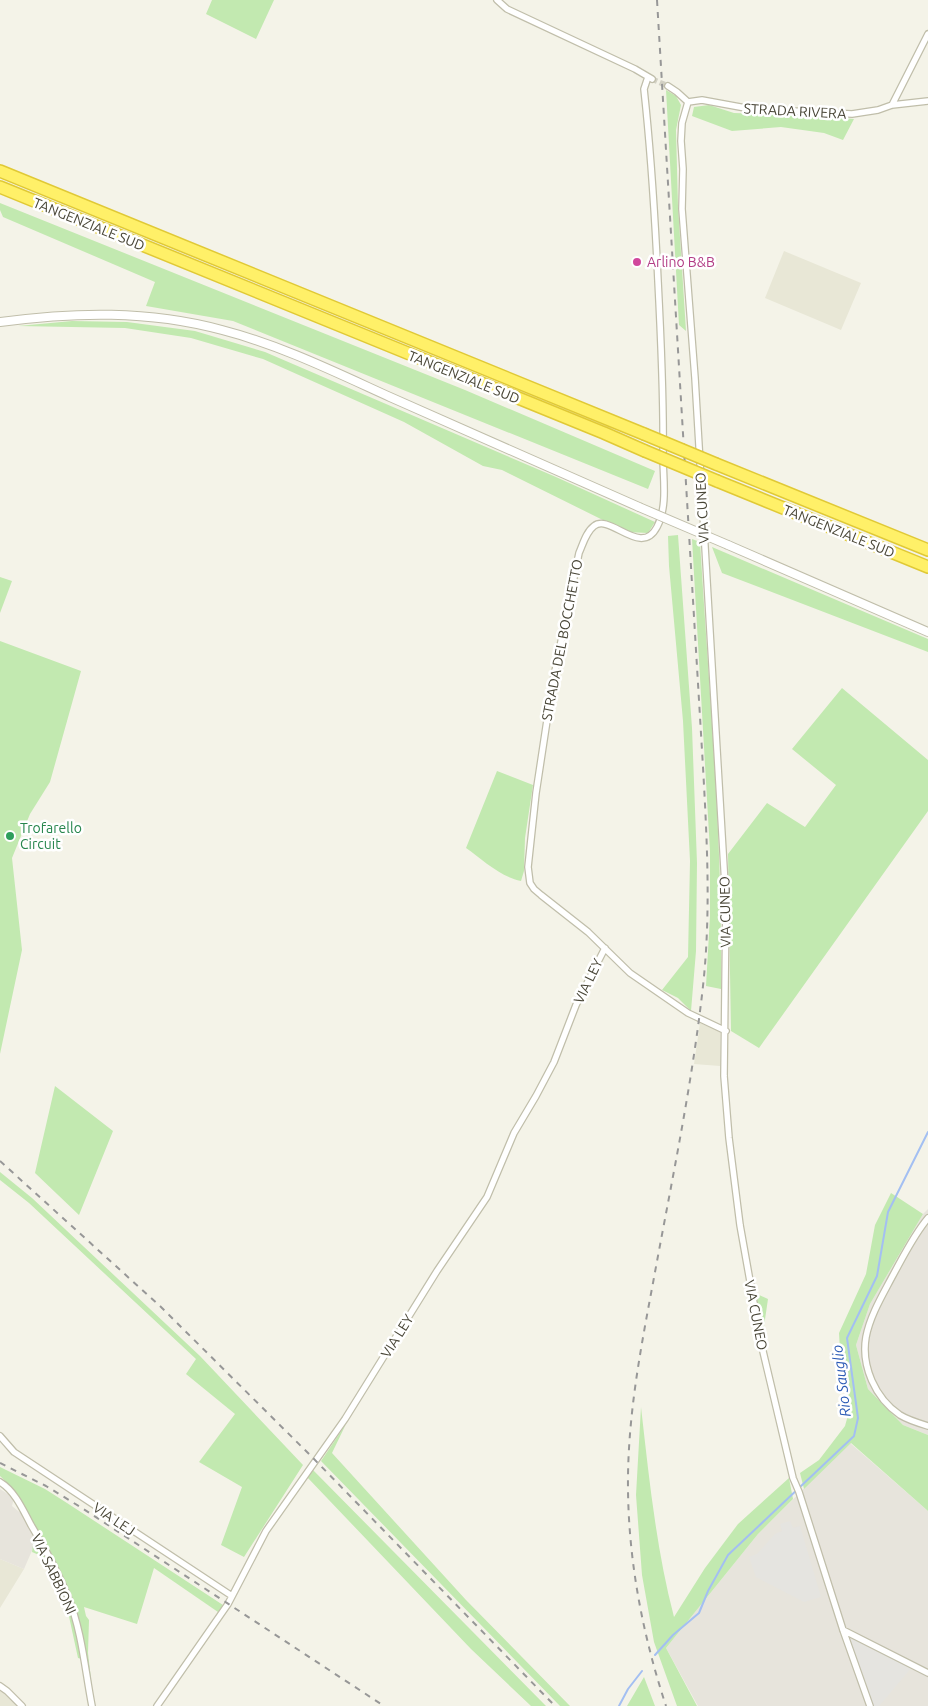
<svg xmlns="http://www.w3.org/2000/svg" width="928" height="1706" viewBox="0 0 928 1706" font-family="Ubuntu,sans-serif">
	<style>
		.residential { fill: #e8e7d6 }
		.industrial { fill: #e7e4dc }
		.green { fill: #c2e9b0 }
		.parking { fill: #e5e4e0 }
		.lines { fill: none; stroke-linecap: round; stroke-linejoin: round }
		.stream { stroke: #a3bff2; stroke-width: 2 }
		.minor-tunnel { stroke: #d2d0c4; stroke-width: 5.5; stroke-dasharray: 5.5 3; stroke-linecap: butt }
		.minor-casing { stroke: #c0beaa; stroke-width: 8 }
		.tertiary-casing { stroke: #c0beaa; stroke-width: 10 }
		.motorway-casing { stroke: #e0c936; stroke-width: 14 }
		.minor { stroke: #fff; stroke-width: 5.5 }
		.tertiary { stroke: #fff; stroke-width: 8 }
		.motorway { stroke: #fff068; stroke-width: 11 }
		.rail { stroke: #979797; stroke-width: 2; stroke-dasharray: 6 6; stroke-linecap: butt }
		.tertiary-bridge-casing { stroke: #c0beaa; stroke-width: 10; stroke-linecap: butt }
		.motorway-bridge-casing { stroke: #e0c936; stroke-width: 14; stroke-linecap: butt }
		.tertiary-bridge { stroke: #fff; stroke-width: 8 }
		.motorway-bridge { stroke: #fff068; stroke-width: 11 }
		.hotel-dot { fill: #d1479c; stroke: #fff; stroke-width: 2 }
		.leisure-dot { fill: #2e9e5b; stroke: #fff; stroke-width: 2 }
		.labels { text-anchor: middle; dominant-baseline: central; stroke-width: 5; stroke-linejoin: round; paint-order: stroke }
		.street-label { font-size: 14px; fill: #484536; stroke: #fff }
		.hotel-label { font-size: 14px; fill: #b23c85; stroke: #fff; text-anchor: start }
		.leisure-label { font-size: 14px; fill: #27864d; stroke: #fff; text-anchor: start }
		.water-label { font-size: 15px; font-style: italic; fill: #2d5cb6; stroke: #fff }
	</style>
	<rect width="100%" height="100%" fill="#f4f3e8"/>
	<path class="residential" d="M784,251L861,283L841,330L765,298Z
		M700,1023L720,1032V1066L694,1064Z
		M0,1559L24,1569L0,1608Z
		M0,1682L4,1685L25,1706H0Z"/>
	<path class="industrial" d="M928,1209V1435L903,1425L868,1389L856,1345L870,1304L923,1214Z
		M850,1443L928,1511V1706H698L666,1648L758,1534Z
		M0,1489L14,1498L12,1506L23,1515L34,1537V1546L24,1569L0,1559Z"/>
	<path class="green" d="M212,0H274L256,39L206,14Z
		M666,90L676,96L681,105L676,130L678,206L686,331L679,325Z
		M709,105L734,113L825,116L854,119L843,140L824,133L781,127L732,131L692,116L694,107Z
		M0,203L465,390L655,471L648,489L233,321L146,306L155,282L3,217L0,210Z
		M72,321L127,322L195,331L265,352L556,477L655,522L648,533L627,532L502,470L483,466L404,422L263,359L191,338L125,328L18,326Z
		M678,535L692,728L697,863L696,951L691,1011L678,998L662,990L688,957L690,861L683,721L669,566L668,536Z
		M692,539L700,542C709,691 723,840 721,989L706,986L710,916V851Z
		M712,547L928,639V652L722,573Z
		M0,577L12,581L0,613Z
		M0,641L81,671L50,782L30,814L12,858L22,950L0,1054Z
		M842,688L928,760V811L759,1048L731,1031L728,854L767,803L805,827L836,785L792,749Z
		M497,771L533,785L525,838L524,871L521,881C500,877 482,859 466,848Z
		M55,1086L113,1131L79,1215L35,1173Z
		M0,1172L32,1198L200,1356L303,1465L244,1557L221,1545L242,1487L199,1462L235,1414L186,1374L196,1359L29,1203L0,1180Z
		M891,1193L923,1214L870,1304L856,1345L868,1389L903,1425L928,1435V1511L851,1443L804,1489L800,1473L819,1460L845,1426L850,1408L840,1351L839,1333L866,1274L875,1225Z
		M755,1293L768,1299L763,1333Z
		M641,1407C649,1477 656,1548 674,1617L705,1568L738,1524L789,1478L793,1499L758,1534L666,1648L697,1706H677L654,1642L642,1575L636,1495Z
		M346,1424L332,1453L466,1600L570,1706H560L321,1461Z
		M0,1467L45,1489L67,1503L223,1605L218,1612L154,1568L137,1624L84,1607L86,1616L89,1620L88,1653L92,1688C86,1657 82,1624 71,1594C61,1572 49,1550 37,1529C26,1510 17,1491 0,1476Z
		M312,1469L546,1706H531L471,1649L307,1477Z
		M34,1537L37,1539C48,1558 59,1578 67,1598C74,1618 78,1639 82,1659L78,1658L65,1598L39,1555L32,1552Z
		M644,1677L655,1706H627Z"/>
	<path class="parking" d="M790,1521L793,1528L800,1526L821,1597L804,1602L756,1577L749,1557L757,1554L775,1534L782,1531L780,1524Z
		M843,1630L913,1666L879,1706H870Z"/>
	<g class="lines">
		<path class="stream" d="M655,1655L673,1635L699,1613L708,1591L728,1555L854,1436L858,1418L847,1338L877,1276L888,1212L928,1132
			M619,1706L628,1689L642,1671"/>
		<path class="minor-tunnel" d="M652,79L668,86"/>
		<defs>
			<path id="minor" d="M497,0L507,9L635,69L652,79
				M648,77L644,89C651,153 655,217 658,281C661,339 664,398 663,456C663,478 668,506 657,527C641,558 610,513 594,526C586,532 583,544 579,553L553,681L536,793L528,867L530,883L534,889L541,895L588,932L630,973L688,1013L726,1031
				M668,86L677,92L688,102L702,100L751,109L852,114L878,110L892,105L928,101
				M688,102L682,123L681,141L683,169L682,209L695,378L726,902L724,1076L729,1138L740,1225L761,1343L793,1478L799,1492L843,1630L870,1706
				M892,105L928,34
				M928,1218C913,1236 903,1257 892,1277C882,1296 870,1316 866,1337C861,1366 875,1398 900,1415C908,1420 918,1423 928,1426
				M0,1436L14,1452L232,1596
				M0,1482C15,1491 23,1510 31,1525C45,1548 58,1572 68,1597C82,1631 85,1670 92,1706
				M843,1630L928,1673
				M0,1686L7,1691L22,1706
				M157,1706L228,1604L266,1531L345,1419L437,1271L487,1197L514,1133L536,1096L554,1062L576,1005L605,948"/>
			<path id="tertiary" d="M0,322C75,312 148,310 222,330C280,345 335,372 390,397C473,433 556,470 639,507
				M728,545L928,632"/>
			<path id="motorway" d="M0,171L644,434
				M0,187L604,433L645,451
				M716,464L928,550
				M717,481L928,567"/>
		</defs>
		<use href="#minor" class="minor-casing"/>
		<use href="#tertiary" class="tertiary-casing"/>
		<use href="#motorway" class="motorway-casing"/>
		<use href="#minor" class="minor"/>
		<use href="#tertiary" class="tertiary"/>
		<use href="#motorway" class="motorway"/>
		<path class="rail" d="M657,0L703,767C707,840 711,913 703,986C692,1086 671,1184 653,1283C640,1352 627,1420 628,1491C629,1564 643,1636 666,1706
			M0,1161L161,1307L313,1458L555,1706
			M0,1463L46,1486L82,1508L384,1706"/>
		<defs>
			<path id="tertiary-bridge" d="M639,507L728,545"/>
			<path id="motorway-bridge" d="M644,434L716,464
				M645,451L717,481"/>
		</defs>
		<use href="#tertiary-bridge" class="tertiary-bridge-casing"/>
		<use href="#motorway-bridge" class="motorway-bridge-casing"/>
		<use href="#tertiary-bridge" class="tertiary-bridge"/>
		<use href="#motorway-bridge" class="motorway-bridge"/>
	</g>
	<circle class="hotel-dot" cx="637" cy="262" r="5"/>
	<circle class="leisure-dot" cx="10" cy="836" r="5"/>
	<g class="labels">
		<g class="street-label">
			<text transform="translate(795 111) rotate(3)">STRADA RIVERA</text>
			<text transform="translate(89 224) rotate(22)">TANGENZIALE SUD</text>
			<text transform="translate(464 377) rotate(22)">TANGENZIALE SUD</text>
			<text transform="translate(702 508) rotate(-93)">VIA CUNEO</text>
			<text transform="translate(839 531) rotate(22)">TANGENZIALE SUD</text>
			<text transform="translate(562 640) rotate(-79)">STRADA DEL BOCCHETTO</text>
			<text transform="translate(725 912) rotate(-91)">VIA CUNEO</text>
			<text transform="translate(588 981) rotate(-64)">VIA LEY</text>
			<text transform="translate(756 1315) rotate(79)">VIA CUNEO</text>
			<text transform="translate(397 1336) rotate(-58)">VIA LEY</text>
			<text transform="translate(114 1519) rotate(34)">VIA LEJ</text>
			<text transform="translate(54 1574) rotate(65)">VIA SABBIONI</text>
		</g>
		<g class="hotel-label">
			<text x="647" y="262">Arlino B&amp;B</text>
		</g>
		<g class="leisure-label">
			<text x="20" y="828">Trofarello<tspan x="20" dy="16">Circuit</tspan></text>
		</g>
		<g class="water-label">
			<text transform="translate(841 1381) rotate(-97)">Rio Sauglio</text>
		</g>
	</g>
</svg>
